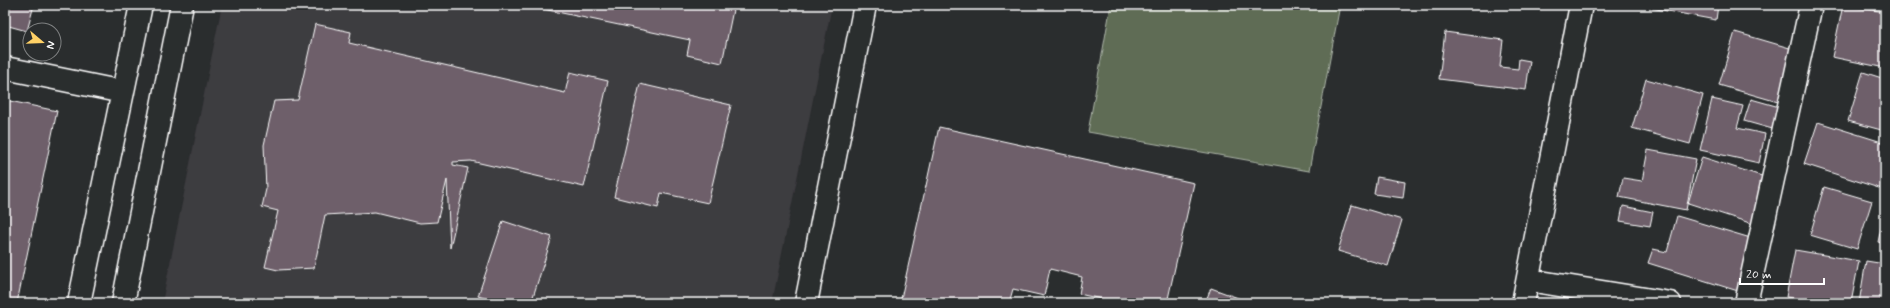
<svg xmlns="http://www.w3.org/2000/svg" width="1890" height="308" viewBox="0 0 1890 308" font-family="Mynerve,sans-serif">
	<style>
		.built { fill: #3e3c40 }
		.green { fill: #5e6c54; stroke: #aeb6aa }
		.building { fill: #6e5f6b; stroke: #fff }
		.lines { fill: none; stroke-linecap: round; stroke-linejoin: round }
		.minor-casing { stroke: #fff; stroke-width: 25 }
		.minor { stroke: #2a2d2e; stroke-width: 22 }
	</style>
	<rect width="100%" height="100%" fill="#2a2d2e"/>
	<filter id="ink" filterUnits="userSpaceOnUse"><feTurbulence type="fractalNoise" baseFrequency=".025" numOctaves="2"/><feDisplacementMap in="SourceGraphic" scale="8" xChannelSelector="R" yChannelSelector="G"/><feConvolveMatrix kernelMatrix="1 2 1 2 8 2 1 2 1" color-interpolation-filters="sRGB"/></filter>
	<g filter="url(#ink)">
		<path class="built" d="M222,5H832L772,303H162Z"/>
		<path class="green" d="M1111,5H1340L1309,171L1088,132Z"/>
		<path class="building" d="M5,5H34L27,31L5,25Z
			M524,5H734L722,63L687,55L690,40Z
			M1651,5H1718L1716,20L1651,8Z
			M1843,5L1885,12V68L1832,57Z
			M315,24L351,32L349,43L565,93L570,72L608,81L584,187L471,161L453,162V165L468,168L450,248L447,180L437,222L420,223L375,212L325,215L314,268L278,270L265,267L278,211L262,207L266,189L264,145L274,101L298,100Z
			M1445,32L1503,40L1500,67L1518,69L1519,59L1530,61L1526,90L1439,79Z
			M1735,32L1793,49L1778,102L1719,85Z
			M1863,72L1885,79V131L1848,121Z
			M1646,79L1703,95L1690,144L1632,128Z
			M640,84L731,105L708,203L661,193L658,208L614,197Z
			M1712,99L1743,106L1737,128L1765,134L1759,163L1700,150Z
			M1751,99L1783,108L1776,130L1744,121Z
			M5,100L57,111L17,303H5Z
			M1818,122L1885,143V190L1804,164Z
			M939,127L1194,183L1167,303H1119L1079,294L1082,277L1050,269L1044,296L1013,289L1009,303H900Z
			M1648,150L1696,159L1686,210L1619,197L1623,178L1642,181Z
			M1702,157L1771,179L1756,225L1688,203Z
			M1377,177L1405,182L1403,198L1374,194Z
			M1824,187L1872,201L1857,249L1810,235Z
			M1352,205L1402,220L1388,266L1338,251Z
			M1623,206L1653,212L1650,226L1620,221Z
			M1885,210V244L1878,242Z
			M1677,216L1754,239L1738,291L1648,263L1653,249L1667,252Z
			M503,221L552,237L531,303H500L478,296Z
			M1795,250L1859,261L1851,303H1822L1786,297Z
			M1866,261L1885,264V303H1859Z
			M1211,288L1249,302V303H1205Z"/>
		<g class="lines">
			<defs>
				<path id="minor" d="M5,68L123,92
					M1528,280L1670,303
					M79,303L141,5
					M123,303L182,5
					M806,303L865,5
					M1523,303L1581,5
					M1746,303L1811,5"/>
			</defs>
			<use href="#minor" class="minor-casing"/>
			<use href="#minor" class="minor"/>
		</g>
	</g>
	<rect width="1890" height="308" fill="none" stroke="#2a2d2e" stroke-width="20"/>
	<rect x="10" y="10" width="1870" height="288" fill="none" stroke="#fff" stroke-width="1.5" filter="url(#ink)"/>
	<g transform="translate(42 42) rotate(109)"><circle r="19" fill="#2a2d2e" stroke="#7f8182"/>
	<path d="M0-3L7 15L0 10L-7 15Z" fill="#ffd166"/>
	<text y="-6" font-size="11" font-weight="bold" text-anchor="middle" fill="#ffffff">N</text>
	</g>
	<path d="M1740 278v6h84v-6" fill="none" stroke="#ffffff" stroke-width="2"/>
	<text x="1746" y="278" font-size="12" fill="#ffffff" stroke="#2a2d2e" stroke-width="3" paint-order="stroke">20 m</text>
</svg>
